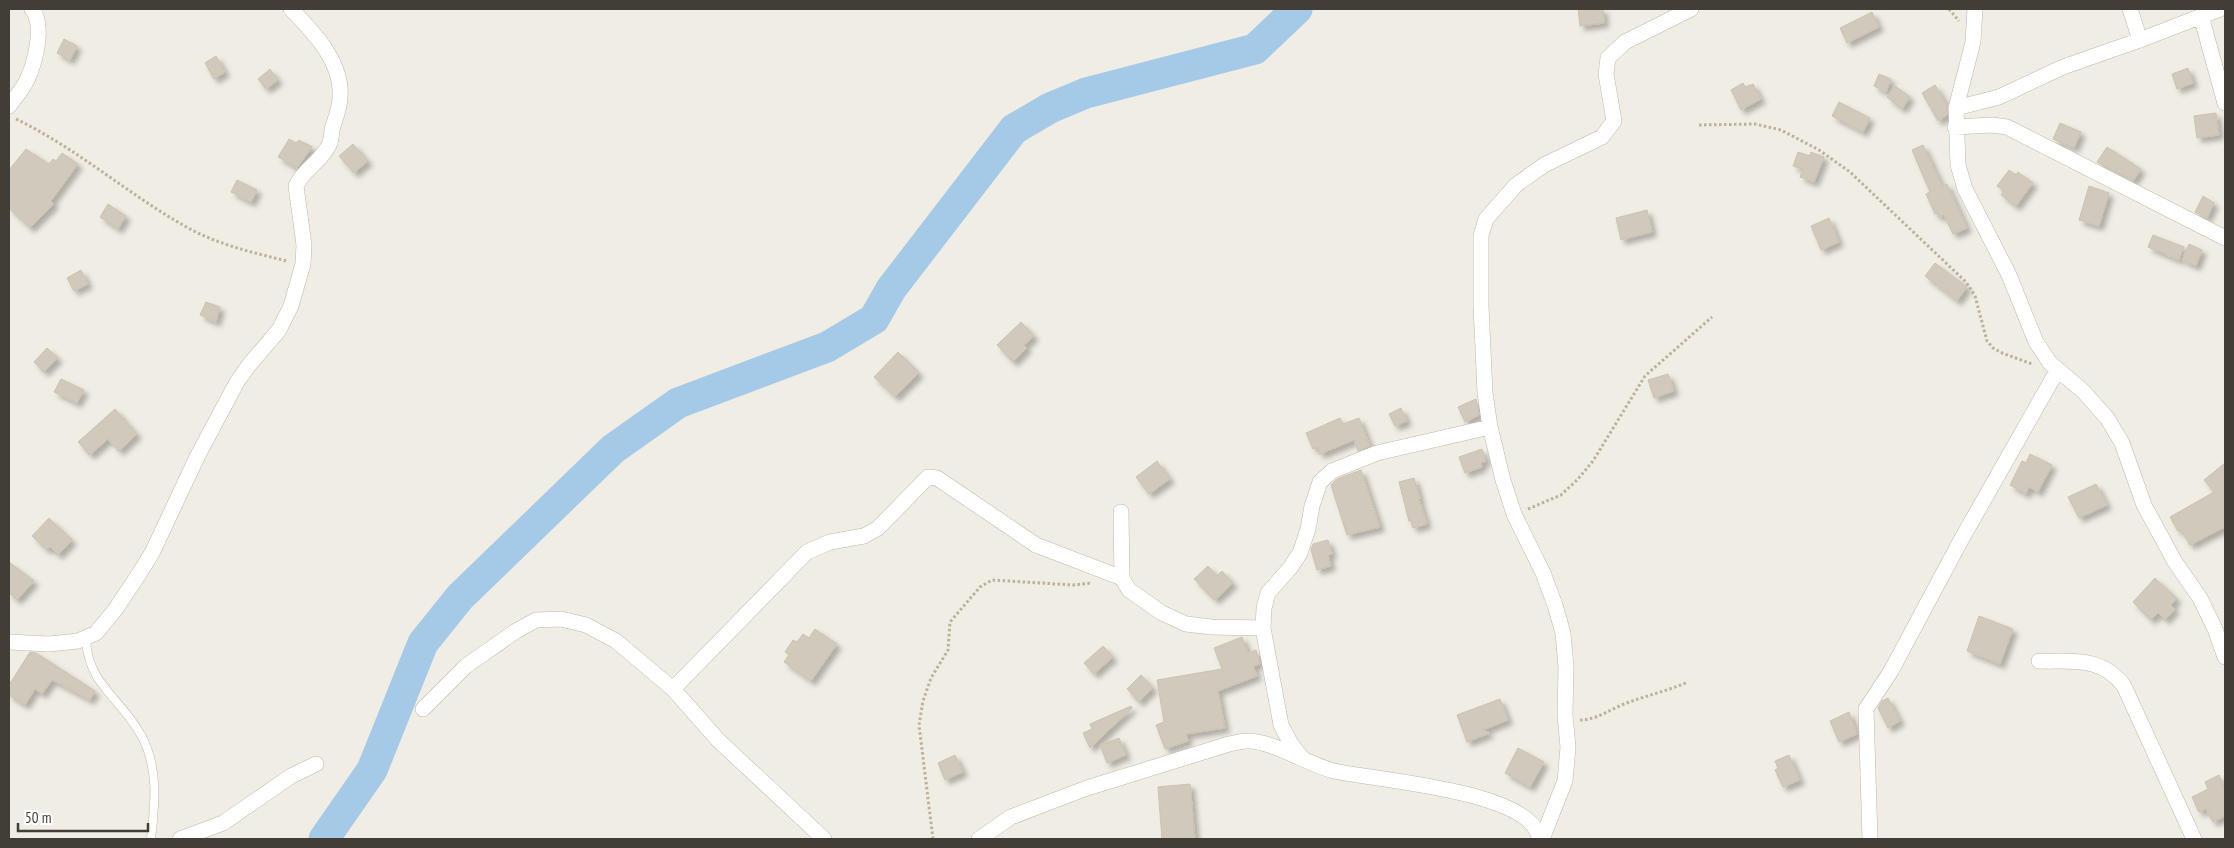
<svg xmlns="http://www.w3.org/2000/svg" width="2234" height="848" viewBox="0 0 2234 848" font-family="'PT Sans Narrow',sans-serif">
	<style>
		.lines { fill: none; stroke-linecap: round; stroke-linejoin: round }
		.river { stroke: #a5cae8; stroke-width: 31 }
		.building { fill: #d1c9bb; stroke: #cbc1af; filter: url(#shadow) }
		.lane-casing { stroke: #bdb8ab; stroke-width: 9 }
		.street-casing { stroke: #bdb8ab; stroke-width: 16 }
		.path { stroke: #bbb19a; stroke-width: 3; stroke-dasharray: 2.5 2.5; stroke-linecap: butt }
		.lane { stroke: #fff; stroke-width: 8 }
		.street { stroke: #fff; stroke-width: 15 }
	</style>
	<defs>
		<filter id="shadow"><feDropShadow dx="4.5" dy="4.5" stdDeviation="2.5" flood-color="#0004"/></filter>
	</defs>
	<rect width="100%" height="100%" fill="#f0ede4"/>
	<g class="lines">
		<path class="river" d="M324,839L372,770L423,643L460,597L613,449L678,403L827,347L874,319L891,289L1014,129L1050,108L1086,93L1255,49L1297,9"/>
	</g>
	<path class="building" d="M1578,9H1603L1604,23L1580,26Z
		M1872,12L1879,27L1847,43L1840,28Z
		M64,39L77,46L70,60L57,53Z
		M216,56L225,72L214,79L205,63Z
		M2188,68L2193,83L2177,89L2172,74Z
		M270,69L278,80L266,89L258,79Z
		M1879,74L1891,79L1886,92L1874,86Z
		M1743,83L1745,87L1753,84L1761,99L1741,110L1731,90Z
		M1935,85L1947,105V115L1938,121L1922,93Z
		M1895,86L1910,97L1902,109L1887,97Z
		M1839,102L1870,118L1863,132L1832,116Z
		M2216,113L2219,135L2197,138L2194,116Z
		M2060,123L2081,132L2074,148L2053,139Z
		M289,139L296,143L299,140L312,147L297,168L278,157Z
		M353,144L368,161L354,173L339,156Z
		M1923,145L1942,186L1947,184L1967,228L1953,234L1944,215L1939,217L1937,213L1935,214L1926,194L1930,192L1912,150Z
		M2107,147L2141,169L2133,181L2097,162Z
		M26,149L49,164L53,159L56,161L62,153L78,164L51,201L54,204L30,228L9,208V170Z
		M1798,152L1810,156L1811,152L1824,157L1814,182L1800,177L1803,169L1793,166Z
		M2009,170L2016,175L2018,172L2033,183L2016,206L2001,195L2004,191L1997,186Z
		M237,180L257,190L251,202L231,192Z
		M2089,186L2109,193L2099,226L2079,220Z
		M2203,196L2214,203L2207,218L2195,212Z
		M108,204L126,216L118,229L100,217Z
		M1647,210L1652,232L1621,240L1616,218Z
		M1829,218L1839,242L1821,250L1811,226Z
		M2153,235L2184,247L2179,260L2148,247Z
		M2189,244L2202,250L2196,266L2182,260Z
		M1935,263L1967,287L1957,301L1925,276Z
		M81,270L88,284L74,291L67,278Z
		M206,302L220,307L216,322L200,315Z
		M1021,322L1034,336L1024,345L1027,348L1013,362L997,345Z
		M47,348L58,358L44,372L34,362Z
		M898,352L919,373L895,397L874,377Z
		M1668,374L1674,391L1654,398L1648,380Z
		M61,379L84,390L77,403L54,392Z
		M1476,399L1479,415L1465,422L1458,407Z
		M1401,408L1407,421L1395,426L1389,414Z
		M115,409L137,434L119,451L108,439L90,455L78,442Z
		M1340,418L1343,424L1359,418L1370,446L1358,451L1354,440L1320,454L1317,447L1313,449L1306,433Z
		M1482,449L1486,461L1481,463L1482,467L1465,473L1459,457Z
		M2030,454L2052,465L2038,492L2029,487L2026,494L2010,485L2022,461L2026,463Z
		M1157,461L1170,479L1149,494L1136,477Z
		M2225,463V527L2190,545L2181,530L2178,531L2170,517L2214,492L2204,480Z
		M1361,470L1380,527L1347,535L1331,485L1337,479Z
		M1414,478L1420,499H1419L1427,524L1413,528L1411,521H1409L1399,482Z
		M2096,484L2107,505L2079,518L2068,497Z
		M49,518L72,540L58,555L50,547L47,550L32,536Z
		M1328,540L1332,554L1328,555L1331,566L1317,570L1311,550L1313,544Z
		M9,562L34,581L17,600L9,593Z
		M1208,566L1217,576L1222,571L1233,583L1215,600L1194,579Z
		M2155,578L2177,599L2171,605L2175,609L2165,620L2158,613L2151,620L2133,602Z
		M1979,616L2013,629L2000,664L1967,651Z
		M815,629L837,644L811,681L784,662L789,655L785,652L793,640L797,642L803,634L809,638Z
		M1242,637L1248,653L1256,650L1260,664L1253,666L1257,676L1218,691L1225,728L1186,734L1188,741L1165,749L1156,725L1164,722L1157,680L1222,669L1214,648Z
		M1103,646L1113,657L1094,674L1084,663Z
		M30,652L36,653L95,691L90,700L52,680L42,694L35,689L25,705L9,695V685Z
		M1141,675L1153,688L1139,702L1127,689Z
		M1888,698L1900,721L1888,728L1878,708L1882,701Z
		M1500,699L1508,720L1483,730L1490,733L1467,742L1457,715Z
		M1131,706L1132,708L1090,748L1083,733L1092,729L1090,724Z
		M1849,712L1857,734L1839,742L1830,721Z
		M1119,738L1126,755L1107,763L1100,745Z
		M1518,748L1544,762L1530,787L1505,773Z
		M955,755L963,772L945,780L938,763Z
		M1789,755L1800,780L1783,787L1775,770L1778,768L1775,761Z
		M2219,775L2225,789V816L2213,822L2206,809L2199,812L2192,797L2208,789L2205,782Z
		M1190,784L1195,839H1162L1158,787Z"/>
	<g class="lines">
		<defs>
			<path id="lane" d="M86,638C87,684 121,698 141,735C159,767 155,805 151,839"/>
			<path id="street" d="M1975,9L1973,42L1956,108L1958,165L1965,189L2009,275L2036,342L2050,363L2083,391L2107,418L2122,443L2144,505L2175,562L2200,598L2215,629L2225,657
				M2130,9L2140,40
				M2201,16L2225,103
				M9,106C15,98 22,90 27,80C35,63 45,25 32,9
				M1956,108L1999,97L2063,67L2140,40L2220,9
				M1955,127L1992,125L2007,127L2225,238
				M1121,512L1122,578L1129,590L1162,613L1186,624L1211,627L1263,628
				M9,642L49,644L78,641L96,633L115,610L139,574L153,551L197,457L237,382L249,365L279,330L291,306L303,264L304,245L296,186C304,168 321,162 329,145C332,140 331,132 333,126C336,117 340,107 340,97C343,62 313,32 291,9
				M2039,661C2073,662 2101,656 2124,686L2194,839
				M673,689L807,552L830,542L864,536L878,528L928,477L937,478L1036,545L1122,578
				M423,709L466,666L516,631L536,620L561,619L586,625L616,641L673,689L718,740L824,839
				M1302,758L1291,744L1281,725L1263,628L1264,608L1268,593L1290,568L1300,553L1308,529L1312,506L1320,482L1332,471L1377,453L1490,427
				M180,839L223,823L291,776L316,764
				M979,839L1011,817L1045,804L1087,788L1229,744C1235,743 1241,741 1247,741C1271,740 1309,765 1334,771C1374,780 1535,791 1539,839
				M1542,839L1565,781L1568,747L1565,715L1566,667L1563,633L1555,605L1543,573L1514,514L1503,480L1490,427L1485,393L1481,305V236L1486,219L1516,185L1544,165L1602,137L1614,121L1606,74L1608,58L1625,42L1691,9
				M1870,839L1866,709L1891,671L1961,540L2057,371"/>
		</defs>
		<use href="#lane" class="lane-casing"/>
		<use href="#street" class="street-casing"/>
		<path class="path" d="M1949,9L1959,21
			M16,119C78,149 130,196 190,229C220,245 254,253 287,261
			M1699,125L1755,124L1781,130L1819,150L1850,172L1966,282L1975,296L1987,341L1993,348L2002,353L2032,364
			M1528,509L1561,495L1578,479L1593,461L1645,376L1712,317
			M1580,720C1596,720 1609,710 1624,704C1645,696 1667,691 1688,682
			M933,839L919,725L923,701L931,678L948,650L950,622L980,587L992,580L1073,585L1091,583"/>
		<use href="#lane" class="lane"/>
		<use href="#street" class="street"/>
	</g>
	<rect width="2234" height="848" fill="none" stroke="#423d35" stroke-width="20"/>
	<path d="M18 823v8h130v-8" fill="none" stroke="#423d35" stroke-width="2.5"/>
	<text x="25" y="823" font-size="15" fill="#423d35" stroke="#ffffff" stroke-width="4" paint-order="stroke">50 m</text>
</svg>
